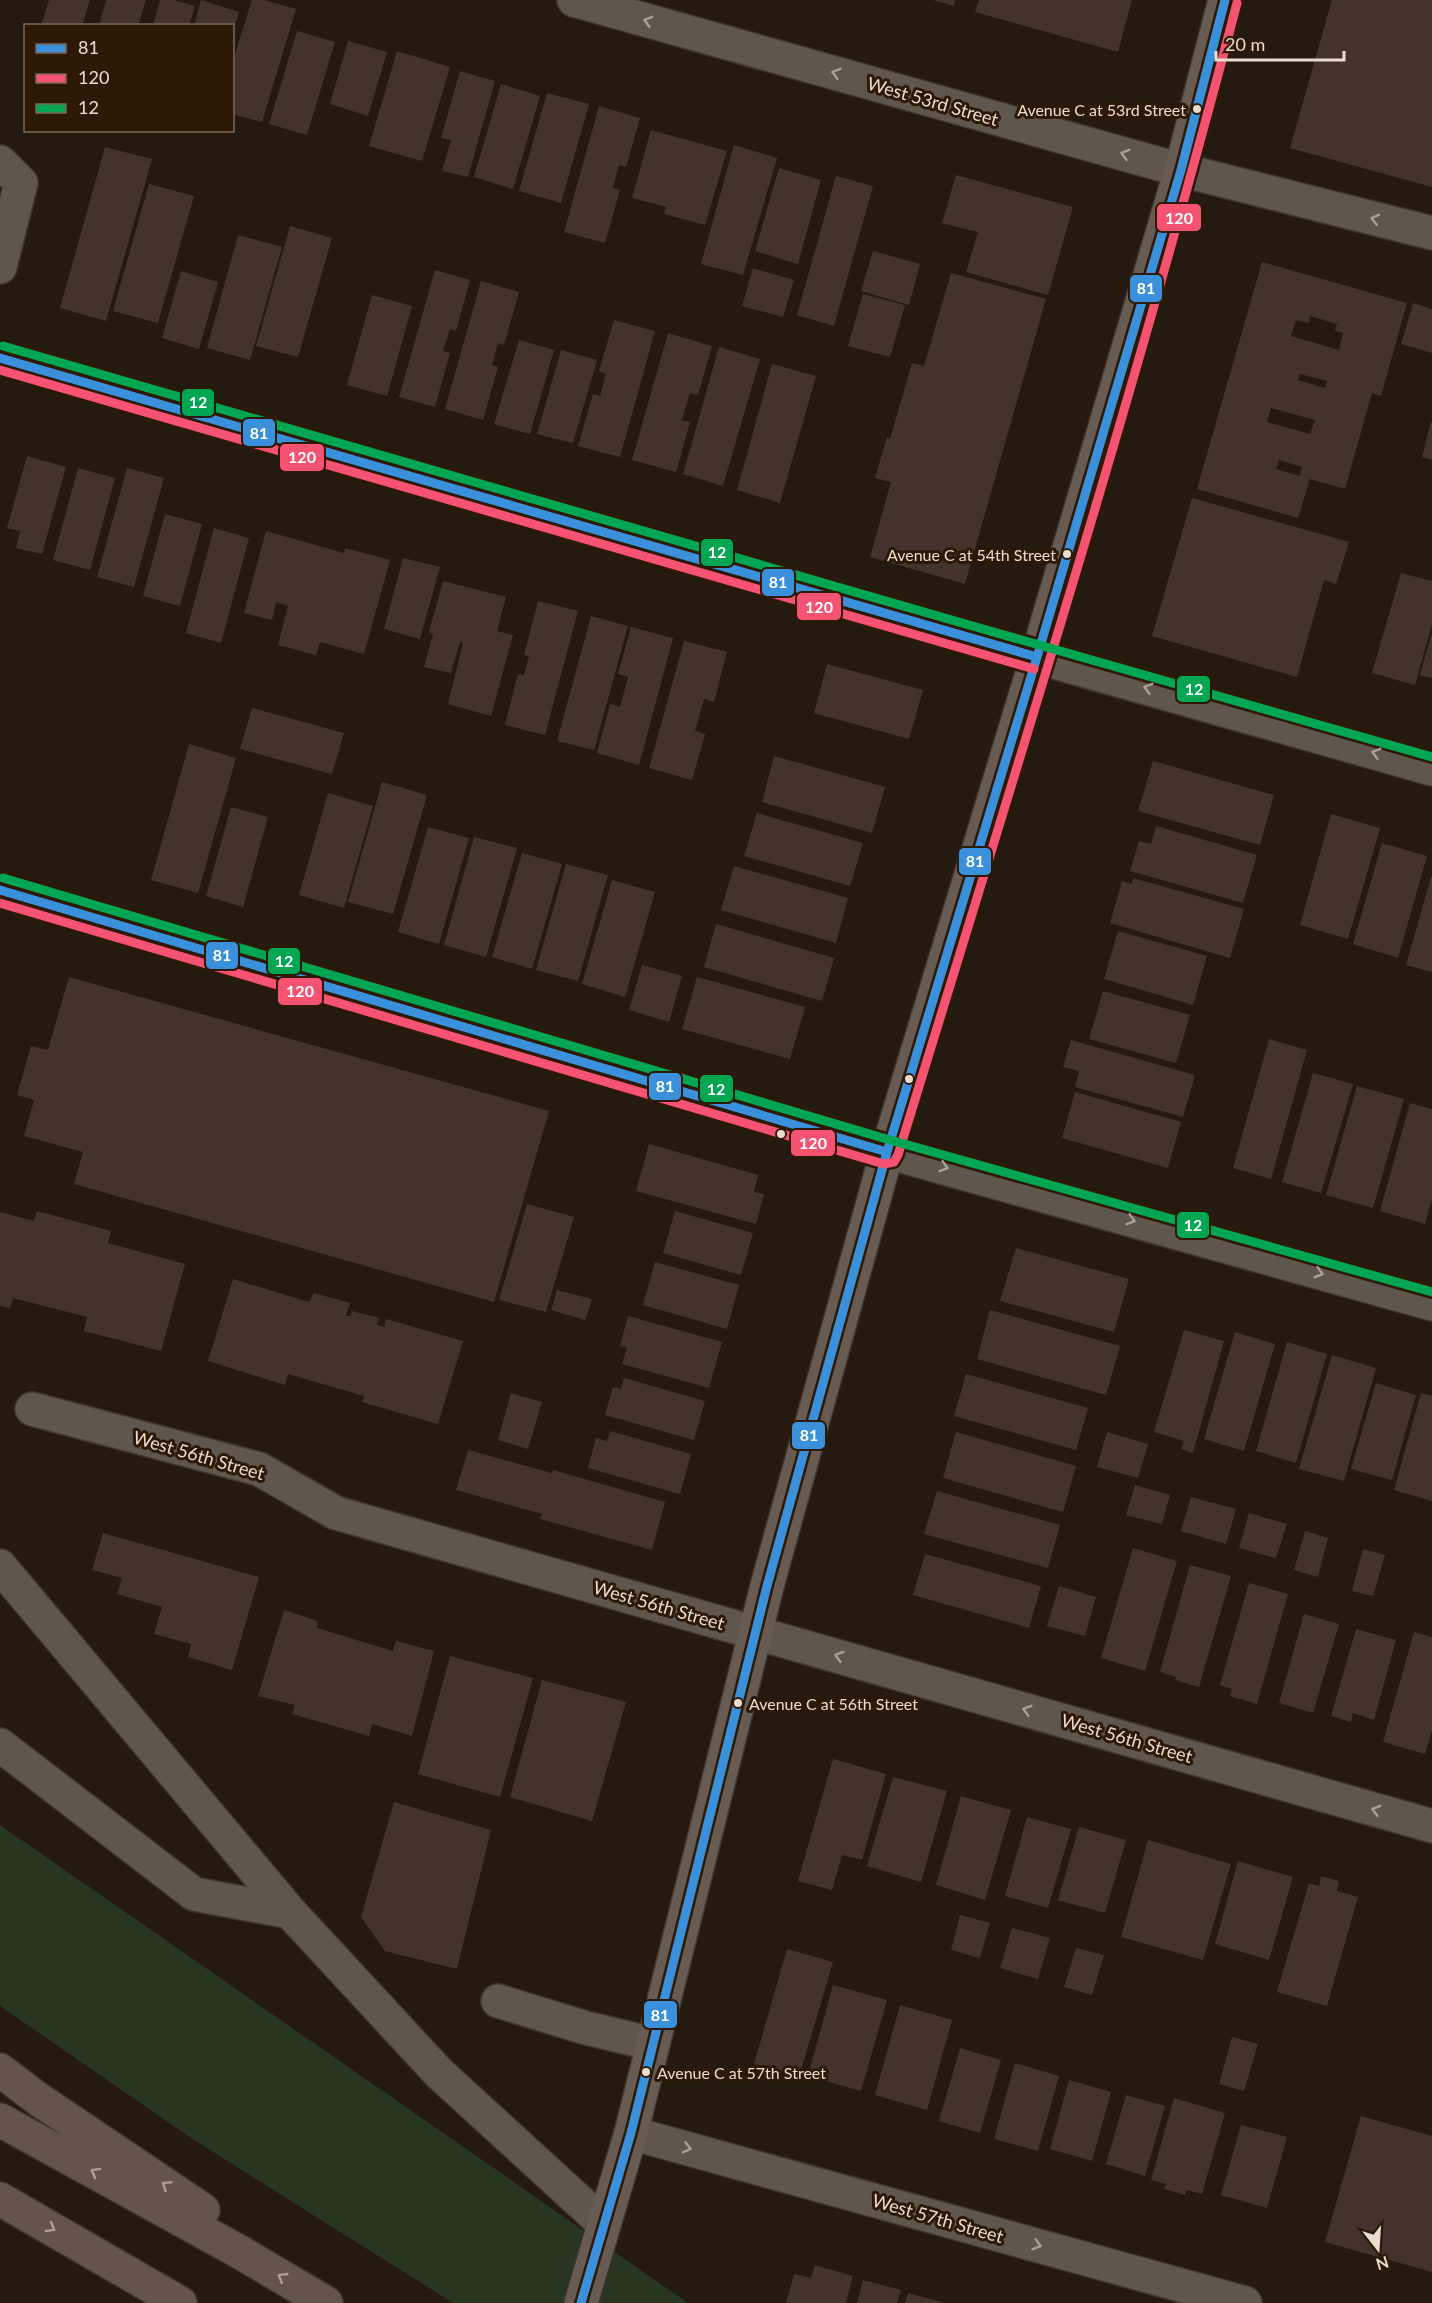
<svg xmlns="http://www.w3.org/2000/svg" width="1432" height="2303" viewBox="0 0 1432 2303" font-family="Lato,sans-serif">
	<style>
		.green { fill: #283520 }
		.building { fill: #42342d; fill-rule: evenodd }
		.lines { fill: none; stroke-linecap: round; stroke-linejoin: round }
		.minor-casing { stroke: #3e352e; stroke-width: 36 }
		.major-casing { stroke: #3e352e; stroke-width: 36 }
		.highway-casing { stroke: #3e352e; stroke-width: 36 }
		.minor { stroke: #5f564e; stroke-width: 33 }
		.major { stroke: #685b52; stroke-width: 33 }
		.highway { stroke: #64554c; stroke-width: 33 }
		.bus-1-casing { stroke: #2e1907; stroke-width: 14 }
		.bus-2-casing { stroke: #2e1907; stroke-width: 14 }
		.bus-3-casing { stroke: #2e1907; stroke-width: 14 }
		.bus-1 { stroke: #3a90db; stroke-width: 9 }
		.bus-2 { stroke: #f65372; stroke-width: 9 }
		.bus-3 { stroke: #00a651; stroke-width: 9 }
		.oneway { stroke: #aca096 }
		.oneway2 { stroke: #ae9f95 }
		.bus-dot { fill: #ebdcd0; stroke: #2e1907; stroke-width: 2 }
		.labels { text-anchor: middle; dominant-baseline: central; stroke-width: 6; stroke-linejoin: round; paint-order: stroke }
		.bus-label { font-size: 16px; fill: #ebdcd0; stroke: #2e1907; text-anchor: end }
		.street-label { font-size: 18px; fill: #ebdcd0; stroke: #2e1907 }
		.line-badge { stroke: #2e1907; stroke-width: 2 }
		.badge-label { font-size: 16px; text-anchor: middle; font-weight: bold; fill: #fff }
	</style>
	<rect width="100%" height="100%" fill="#251a10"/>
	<path class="green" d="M0,1825L688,2303H453L191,2138L0,2006Z"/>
	<path class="building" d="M49,0H90L82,26H41Z
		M106,0H146L138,26H99Z
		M160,0H174L195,6L189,26H153Z
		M201,0L239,12L233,32L232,26H194Z
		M252,0H264L296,9L262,122L232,114V64Z
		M933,0H955L954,6Z
		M979,0H1132L1118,52L975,12Z
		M1332,0H1432V187L1290,148Z
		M297,31L335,42L307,135L269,124Z
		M348,41L387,52L368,116L330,104Z
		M397,51L450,67L422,161L369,146Z
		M460,71L495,81L468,177L442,171L451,140L441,138Z
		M501,84L540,96L513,189L474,177Z
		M547,93L589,104L561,203L519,191Z
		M599,106L640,118L626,167L619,165L613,188L620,190L605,243L564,232Z
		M651,130L727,151L705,225L664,214L666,207L632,198Z
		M734,145L777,158L743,275L701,264Z
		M105,147L152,159L106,321L60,308Z
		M779,168L821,180L798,264L755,251Z
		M956,175L1073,207L1048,295L966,272L978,232L942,223Z
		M836,176L873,186L834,326L797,315Z
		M149,184L194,196L158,323L113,311Z
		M290,226L332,238L298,357L256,346Z
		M238,235L282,247L250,360L207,348Z
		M873,251L920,264L909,305L861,291Z
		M1262,262L1407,303L1381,396L1372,393L1345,489L1310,479L1298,518L1197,489ZM1310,316L1337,324L1335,331L1343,333L1339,350L1291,336L1296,320L1309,323ZM1300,374L1327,381L1325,388L1298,380ZM1271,408L1315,420L1310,434L1267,422ZM1279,460L1302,467L1300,476L1276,469Z
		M753,268L794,280L783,317L742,306Z
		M435,270L470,280L456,331L450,329L443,351L450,353L435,407L399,397Z
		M181,271L218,282L199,349L162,338Z
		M951,273L1046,299L965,584L870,557L891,482L875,478L887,437L890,439L912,363L924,366Z
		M481,281L519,292L504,345L498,343L492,365L498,367L483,420L445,409Z
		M863,294L905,305L890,357L848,346Z
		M372,295L412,306L387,396L347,385Z
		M1413,303L1432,309V353L1401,344Z
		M614,320L655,331L620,457L578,446L593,394L600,396L606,374L599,371Z
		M668,333L712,346L698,395L690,393L682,420L690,422L676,472L632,460Z
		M519,340L554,350L530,434L494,424Z
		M719,347L760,359L723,486L683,474Z
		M561,350L597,360L573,443L537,434Z
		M772,364L816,376L780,503L737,490Z
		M1431,422H1432V460L1422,457Z
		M27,456L66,467L42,554L16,548L20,531L7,528Z
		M78,468L115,478L90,570L53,560Z
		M127,468L164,478L134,587L97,577Z
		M1192,498L1349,542L1336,584L1324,580L1297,677L1152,636Z
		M165,514L202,524L180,606L143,596Z
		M214,528L249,538L221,643L186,633Z
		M266,531L344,553L345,548L390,560L364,654L320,642L316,655L278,645L288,606L276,602L272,620L244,613Z
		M403,558L440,567L420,639L384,629Z
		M1401,573L1432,581V624L1415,685L1372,673Z
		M443,581L506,597L497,631L513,635L491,716L448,704L463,643L460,642L451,673L424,667L433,634L429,632Z
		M538,601L578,611L545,735L505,725L518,674L524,675L529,656L524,655Z
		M591,616L628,626L594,750L557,741Z
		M631,627L673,638L639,765L597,753L610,704L620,707L628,677L618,674Z
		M1431,636H1432V678L1420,675Z
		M684,641L727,652L714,702L704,699L695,731L705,734L692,780L649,768Z
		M827,664L923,690L909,739L814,713Z
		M252,708L344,733L332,774L240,749Z
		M189,744L236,758L198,893L151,880Z
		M774,756L885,787L872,833L762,802Z
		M1153,761L1274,795L1260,845L1138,811Z
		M382,782L427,795L393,914L348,902Z
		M328,793L373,806L344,908L299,895Z
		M231,807L268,817L243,907L206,896Z
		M757,813L863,843L850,886L744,856Z
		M1331,814L1380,828L1348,939L1300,925Z
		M1156,826L1257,855L1243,903L1130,871L1139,841L1151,844Z
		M428,827L469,838L439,944L398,932Z
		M474,837L517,848L486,957L444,945Z
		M1382,843L1427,856L1398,958L1353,944Z
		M522,853L562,864L532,969L492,957Z
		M566,864L608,875L578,981L536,970Z
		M734,866L848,898L836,943L721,910Z
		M1431,877H1432V972L1406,965Z
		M1133,878L1244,909L1230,958L1110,923L1122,881L1132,884Z
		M612,880L655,892L625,997L582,984Z
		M716,924L834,958L822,1001L704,967Z
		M1118,931L1207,956L1193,1005L1104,979Z
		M642,965L682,976L669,1022L629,1010Z
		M69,977L549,1111L494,1302L74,1184L83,1152L24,1136L34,1100L17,1095L31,1046L48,1050Z
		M697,977L805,1007L790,1059L682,1029Z
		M1103,991L1190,1015L1176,1063L1089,1039Z
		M1269,1039L1307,1050L1271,1179L1233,1168Z
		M1071,1040L1195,1075L1183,1117L1075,1087L1079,1071L1063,1067Z
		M1313,1073L1353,1084L1321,1193L1282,1182Z
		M1357,1086L1404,1099L1373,1208L1326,1195Z
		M1075,1092L1181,1122L1168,1168L1062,1138Z
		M1410,1103L1432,1109V1199L1425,1224L1380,1211Z
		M649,1144L758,1175L754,1192L764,1194L756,1224L636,1191Z
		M527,1204L574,1217L546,1312L499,1300Z
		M37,1211L111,1231L108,1243L185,1264L161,1351L84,1331L87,1317L13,1298L10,1308L0,1306V1212L34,1221Z
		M675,1211L753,1233L741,1275L663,1253Z
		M1016,1248L1129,1279L1114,1332L1000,1301Z
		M655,1262L739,1285L727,1329L643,1305Z
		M233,1279L309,1302L314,1293L350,1303L346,1316H351L352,1311L379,1318L377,1325L384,1327L386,1319L463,1341L438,1424L362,1402L364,1396L288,1374L285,1385L208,1361Z
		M557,1290L592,1299L585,1320L551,1310Z
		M990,1310L1120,1346L1106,1395L977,1359Z
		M628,1316L722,1342L709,1388L622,1364L627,1347L620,1346Z
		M1184,1330L1224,1341L1193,1453L1181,1449L1184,1441L1154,1432Z
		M1235,1332L1275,1344L1244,1451L1204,1439Z
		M1287,1342L1327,1354L1296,1463L1256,1451Z
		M1332,1355L1376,1368L1344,1481L1299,1469Z
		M966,1374L1088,1408L1076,1450L954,1416Z
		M624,1378L705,1401L694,1440L605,1415L613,1387L621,1389Z
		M1376,1383L1416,1395L1392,1480L1351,1469Z
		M511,1393L542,1402L528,1449L498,1440Z
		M1421,1393L1432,1396V1501L1394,1490Z
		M610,1431L691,1454L680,1494L588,1468L596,1438L607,1441Z
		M956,1432L1076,1466L1063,1512L943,1478Z
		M1107,1432L1148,1444L1138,1478L1097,1467Z
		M468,1450L552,1473L553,1470L665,1502L652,1550L540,1519L542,1514L456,1490Z
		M1135,1485L1170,1495L1162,1524L1126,1515Z
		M937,1491L1060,1525L1048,1568L924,1534Z
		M1191,1497L1236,1509L1226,1544L1181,1531Z
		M1249,1513L1287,1524L1276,1558L1239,1548Z
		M1305,1531L1328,1538L1318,1577L1294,1570Z
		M103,1533L259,1577L232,1670L188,1657L191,1644L154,1634L162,1607L117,1594L122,1578L92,1570Z
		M1133,1548L1177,1561L1145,1671L1101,1658Z
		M1363,1549L1385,1555L1373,1596L1352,1591Z
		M925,1554L1041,1586L1029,1628L913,1595Z
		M1190,1565L1231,1576L1199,1687L1175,1680L1176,1677L1160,1672Z
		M1249,1583L1288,1594L1257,1704L1230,1696L1232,1689L1220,1685Z
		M1059,1586L1096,1597L1085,1636L1047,1626Z
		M284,1610L318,1621L317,1628L393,1651L396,1641L434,1651L412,1736L372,1724L369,1736L292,1714L295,1705L258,1696Z
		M1304,1614L1339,1624L1313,1713L1279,1703Z
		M1356,1629L1396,1640L1374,1720L1353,1713L1351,1722L1331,1716Z
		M1414,1632L1432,1637V1730L1425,1754L1383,1742Z
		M450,1656L533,1678L500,1797L418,1774Z
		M542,1680L626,1702L592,1821L510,1797Z
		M833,1759L886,1774L862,1860L842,1855L832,1890L798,1881Z
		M893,1777L947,1791L921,1882L867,1866Z
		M961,1796L1011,1810L985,1900L936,1885Z
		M394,1802L491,1830L457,1969L385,1951L361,1917Z
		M1027,1817L1071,1829L1048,1908L1005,1896Z
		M1079,1827L1126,1840L1105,1913L1058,1900Z
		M1148,1840L1231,1864L1203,1960L1121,1937Z
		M1238,1861L1293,1877L1269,1960L1215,1944Z
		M1321,1876L1339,1881L1337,1891L1358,1897L1327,2006L1277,1992L1309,1883L1319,1886Z
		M960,1915L990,1923L980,1958L951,1950Z
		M1012,1928L1050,1938L1038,1979L1000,1968Z
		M1076,1948L1104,1955L1092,1995L1064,1987Z
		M787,1949L833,1962L799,2077L754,2064Z
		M833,1985L887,2000L861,2091L808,2076Z
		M900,2005L952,2020L927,2110L875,2095Z
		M1232,2037L1258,2044L1244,2091L1219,2084Z
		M960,2048L1001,2060L980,2133L939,2121Z
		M1015,2063L1059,2076L1038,2151L994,2139Z
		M1069,2080L1111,2092L1092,2161L1050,2149Z
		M1126,2095L1165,2106L1145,2176L1106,2164Z
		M1174,2098L1225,2113L1202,2194L1187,2190L1185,2195L1164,2189L1166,2184L1151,2180Z
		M1361,2116L1432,2136V2272L1325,2242Z
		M1241,2125L1287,2137L1267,2208L1221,2195Z
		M815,2265L853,2276L846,2303H786L794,2274L811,2278Z
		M863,2280L901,2290L897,2303H857Z
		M908,2293L941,2302V2303H905Z"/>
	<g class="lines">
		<defs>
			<path id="minor" d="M574,0L1181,170L1432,233
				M0,162L21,183L0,267
				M0,358L973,639L1432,769
				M0,890L887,1152L1432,1304
				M32,1409L259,1469L336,1513L1432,1826
				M0,1566L290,1912L439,2073L603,2223
				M0,1745L194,1894L290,1912
				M498,2001L586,2028L653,2044
				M631,2133L1245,2303"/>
			<path id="major" d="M581,2303L631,2133L767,1586L887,1152L1037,657L1181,170L1225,0"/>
			<path id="highway" d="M0,2070L38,2099L203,2210
				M0,2120L238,2251L326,2303
				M0,2199L180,2303"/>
		</defs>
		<use href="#minor" class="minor-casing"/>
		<use href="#major" class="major-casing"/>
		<use href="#highway" class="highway-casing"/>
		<use href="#minor" class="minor"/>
		<use href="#major" class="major"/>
		<use href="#highway" class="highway"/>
		<defs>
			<path id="bus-1" d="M0,358L1037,657
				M0,890L887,1152
				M581,2303L631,2133L767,1586L887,1152L1037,657L1181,170L1225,0"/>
			<path id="bus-2" d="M0,370L1034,669
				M0,903L884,1164L894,1162L898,1155C1015,773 1136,390 1237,3"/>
			<path id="bus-3" d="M3,346L976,627L1432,757
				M3,878L890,1140L1432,1292"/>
		</defs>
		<use href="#bus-1" class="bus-1-casing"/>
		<use href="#bus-2" class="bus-2-casing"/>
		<use href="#bus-3" class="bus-3-casing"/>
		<use href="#bus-1" class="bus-1"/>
		<use href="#bus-2" class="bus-2"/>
		<use href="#bus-3" class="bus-3"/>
	</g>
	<defs><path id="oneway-chevron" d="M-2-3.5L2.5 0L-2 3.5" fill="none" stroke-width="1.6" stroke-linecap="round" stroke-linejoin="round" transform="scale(1.5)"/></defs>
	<g class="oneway">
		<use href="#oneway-chevron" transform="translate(648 21) rotate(-164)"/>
		<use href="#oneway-chevron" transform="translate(836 73) rotate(-164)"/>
		<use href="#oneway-chevron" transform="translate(1125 154) rotate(-164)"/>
		<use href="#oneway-chevron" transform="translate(1375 219) rotate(-166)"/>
		<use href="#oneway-chevron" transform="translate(1148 688) rotate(-164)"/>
		<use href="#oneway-chevron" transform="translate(1376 753) rotate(-164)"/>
		<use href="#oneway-chevron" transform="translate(944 1167) rotate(16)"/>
		<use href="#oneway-chevron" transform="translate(1131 1220) rotate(16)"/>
		<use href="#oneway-chevron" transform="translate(1319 1273) rotate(16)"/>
		<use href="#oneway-chevron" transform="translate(839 1656) rotate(-164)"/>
		<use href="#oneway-chevron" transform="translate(1027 1710) rotate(-164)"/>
		<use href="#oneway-chevron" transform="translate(1376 1810) rotate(-164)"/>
		<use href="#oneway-chevron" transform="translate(687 2148) rotate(15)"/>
		<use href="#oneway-chevron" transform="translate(1037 2245) rotate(16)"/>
	</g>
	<g class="oneway2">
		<use href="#oneway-chevron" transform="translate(95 2172) rotate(-151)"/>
		<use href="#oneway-chevron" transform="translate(166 2185) rotate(-146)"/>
		<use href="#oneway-chevron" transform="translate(51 2228) rotate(30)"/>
		<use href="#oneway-chevron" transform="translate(282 2277) rotate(-149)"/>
	</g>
	<g class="bus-dot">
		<circle cx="1197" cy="109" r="5"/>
		<circle cx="1067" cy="554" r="5"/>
		<circle cx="909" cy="1079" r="5"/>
		<circle cx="781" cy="1134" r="5"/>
		<circle cx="738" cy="1703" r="5"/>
		<circle cx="646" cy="2072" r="5"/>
	</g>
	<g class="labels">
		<g class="bus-label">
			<text x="1186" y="109">Avenue C at 53rd Street</text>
			<text x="1056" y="554">Avenue C at 54th Street</text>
			<text x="749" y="1703" text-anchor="start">Avenue C at 56th Street</text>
			<text x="657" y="2072" text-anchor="start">Avenue C at 57th Street</text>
		</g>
		<g class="street-label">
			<text transform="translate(933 101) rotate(16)">West 53rd Street</text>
			<text transform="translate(199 1455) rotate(16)">West 56th Street</text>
			<text transform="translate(659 1605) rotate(16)">West 56th Street</text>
			<text transform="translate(1127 1738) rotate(16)">West 56th Street</text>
			<text transform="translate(938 2218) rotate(16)">West 57th Street</text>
		</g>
	</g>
	<g class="line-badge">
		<rect x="1156" y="203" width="46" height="29" rx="6" fill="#f65372"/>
		<rect x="1129" y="274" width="34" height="29" rx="6" fill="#3a90db"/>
		<rect x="181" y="388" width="34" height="29" rx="6" fill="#00a651"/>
		<rect x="242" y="418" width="34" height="29" rx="6" fill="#3a90db"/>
		<rect x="279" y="443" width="46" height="29" rx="6" fill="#f65372"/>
		<rect x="700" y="538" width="34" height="29" rx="6" fill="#00a651"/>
		<rect x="761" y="568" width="34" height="29" rx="6" fill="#3a90db"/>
		<rect x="796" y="592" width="46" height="29" rx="6" fill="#f65372"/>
		<rect x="1176" y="675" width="35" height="28" rx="6" fill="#00a651"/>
		<rect x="958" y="847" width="34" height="29" rx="6" fill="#3a90db"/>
		<rect x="205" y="941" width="34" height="29" rx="6" fill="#3a90db"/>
		<rect x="267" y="947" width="34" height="28" rx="6" fill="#00a651"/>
		<rect x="277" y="977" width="46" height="29" rx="6" fill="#f65372"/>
		<rect x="648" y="1072" width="34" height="29" rx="6" fill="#3a90db"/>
		<rect x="699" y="1074" width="35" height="29" rx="6" fill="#00a651"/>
		<rect x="790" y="1129" width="46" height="28" rx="6" fill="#f65372"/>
		<rect x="1176" y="1211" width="34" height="28" rx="6" fill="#00a651"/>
		<rect x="791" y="1421" width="35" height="29" rx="6" fill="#3a90db"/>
		<rect x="643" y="2000" width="35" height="29" rx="6" fill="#3a90db"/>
	</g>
	<g class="badge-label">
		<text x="1179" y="224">120</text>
		<text x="1146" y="294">81</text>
		<text x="198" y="408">12</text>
		<text x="259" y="439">81</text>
		<text x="302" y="463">120</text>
		<text x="717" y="558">12</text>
		<text x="778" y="588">81</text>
		<text x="819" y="613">120</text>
		<text x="1194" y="695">12</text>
		<text x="975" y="867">81</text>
		<text x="222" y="961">81</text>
		<text x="284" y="967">12</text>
		<text x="300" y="997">120</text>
		<text x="665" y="1092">81</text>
		<text x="716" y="1095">12</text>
		<text x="813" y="1149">120</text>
		<text x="1193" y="1231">12</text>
		<text x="809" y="1441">81</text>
		<text x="660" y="2021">81</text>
	</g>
	<rect x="24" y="24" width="210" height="108" fill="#2e1907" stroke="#7a6757" stroke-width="1.5"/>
	<rect x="36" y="44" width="30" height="9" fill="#3a90db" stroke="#7a6757" stroke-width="1.5"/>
	<text x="78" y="54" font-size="18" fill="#ebdcd0">81</text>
	<rect x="36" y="74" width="30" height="9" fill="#f65372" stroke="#7a6757" stroke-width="1.5"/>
	<text x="78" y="84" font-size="18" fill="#ebdcd0">120</text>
	<rect x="36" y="104" width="30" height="9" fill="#00a651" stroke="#7a6757" stroke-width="1.5"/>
	<text x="78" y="114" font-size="18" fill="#ebdcd0">12</text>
	<g transform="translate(1378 2249) rotate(163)" stroke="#2e1907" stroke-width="4.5" paint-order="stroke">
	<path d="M0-4.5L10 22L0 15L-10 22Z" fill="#ebdcd0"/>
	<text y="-9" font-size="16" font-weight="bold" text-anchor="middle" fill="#ebdcd0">N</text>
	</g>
	<path d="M1216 51v9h128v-9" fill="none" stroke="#ebdcd0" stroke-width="3"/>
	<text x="1225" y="51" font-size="18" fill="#ebdcd0" stroke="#2e1907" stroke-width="4.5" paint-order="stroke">20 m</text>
</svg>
